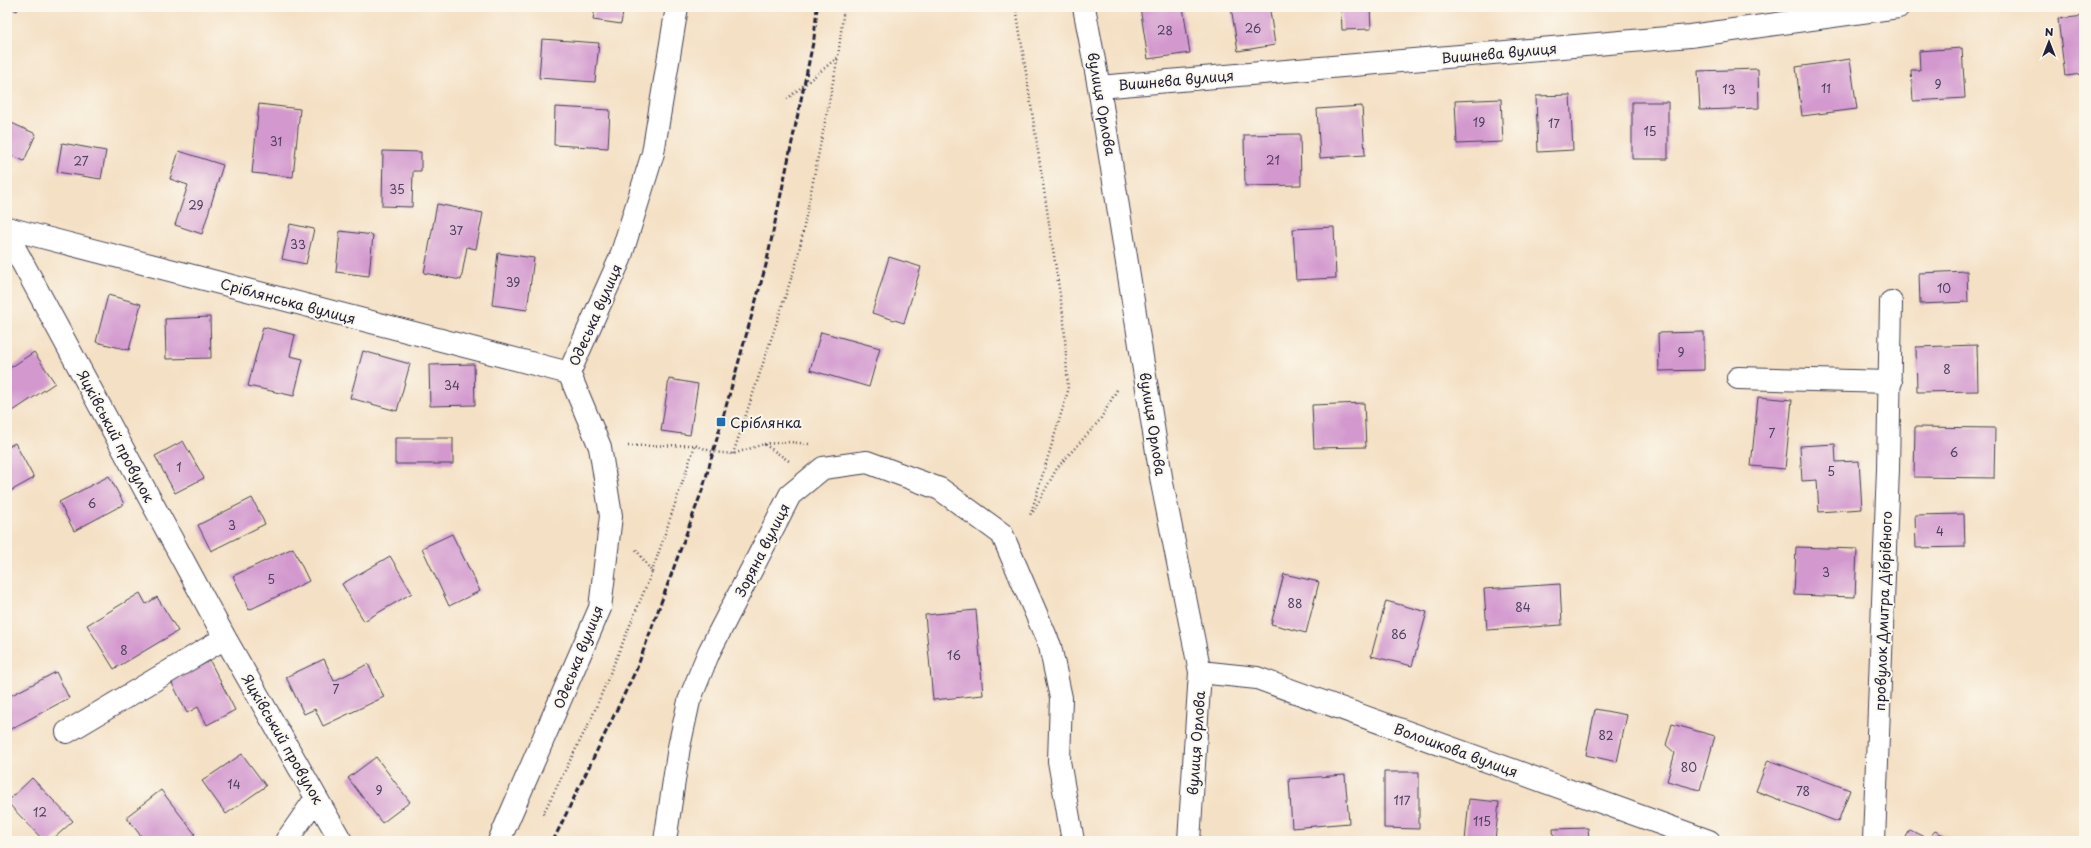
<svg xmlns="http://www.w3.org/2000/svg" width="2091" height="848" viewBox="0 0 2091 848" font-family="'Playpen Sans',sans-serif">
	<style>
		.building { fill: #d399cf }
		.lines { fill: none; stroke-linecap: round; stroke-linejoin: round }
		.minor-casing { stroke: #423e50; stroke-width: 24 }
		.path { stroke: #423e50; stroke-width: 2.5; stroke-dasharray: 1 3; stroke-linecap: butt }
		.minor { stroke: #fff; stroke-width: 22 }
		.rail { stroke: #22223b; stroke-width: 3; stroke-dasharray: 6 3; stroke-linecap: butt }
		.poi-dot { fill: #1f6fb2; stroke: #fbf7ec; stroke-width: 1.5 }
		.labels { text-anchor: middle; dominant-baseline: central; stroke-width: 4; stroke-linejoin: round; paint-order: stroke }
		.number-label { font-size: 12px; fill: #4e4060 }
		.street-label { font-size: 14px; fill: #22223b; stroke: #fbf7ec }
		.poi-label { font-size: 14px; fill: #22223b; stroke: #fbf7ec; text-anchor: start }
	</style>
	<rect width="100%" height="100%" fill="#fbf7ec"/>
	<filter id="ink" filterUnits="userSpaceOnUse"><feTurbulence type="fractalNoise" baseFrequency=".025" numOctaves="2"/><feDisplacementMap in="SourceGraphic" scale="8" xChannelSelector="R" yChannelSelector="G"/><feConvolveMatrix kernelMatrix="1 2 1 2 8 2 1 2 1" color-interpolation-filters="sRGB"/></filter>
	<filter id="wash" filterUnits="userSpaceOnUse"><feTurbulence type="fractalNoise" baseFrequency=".012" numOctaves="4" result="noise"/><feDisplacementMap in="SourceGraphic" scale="16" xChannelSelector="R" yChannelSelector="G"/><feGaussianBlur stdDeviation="0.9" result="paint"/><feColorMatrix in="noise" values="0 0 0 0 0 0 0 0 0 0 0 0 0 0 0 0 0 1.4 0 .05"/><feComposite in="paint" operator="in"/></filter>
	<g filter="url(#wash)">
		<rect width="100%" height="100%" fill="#f4e0c4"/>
		<g id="blocks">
			<path class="building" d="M9,7H19L17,11Z
				M595,7H624L621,24L593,20Z
				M1140,7H1183L1190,53L1148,59Z
				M1231,7H1278L1279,10L1270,11L1275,45L1238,51Z
				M1341,7H1370L1371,29L1342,30Z
				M2084,16V74L2065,76L2058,19Z
				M542,39L599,43L595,82L539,78Z
				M1962,48L1965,98L1913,101L1911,70H1920L1919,51Z
				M1850,59L1857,109L1802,116L1796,67Z
				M1758,69L1759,108L1700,110L1698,71Z
				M1570,95L1573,150L1538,152L1536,96Z
				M1501,99L1503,142L1457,144L1455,101Z
				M1632,102H1668V159H1632Z
				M259,104L300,109L293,177L252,173Z
				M1362,106L1365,155L1320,158L1317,109Z
				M555,107L610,110L608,148L554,145Z
				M7,121L36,134L24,161L7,153Z
				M1300,134L1301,185L1245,186L1244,135Z
				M62,143L106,151L101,179L57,172Z
				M179,151L223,165L202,234L175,225L188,185L170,179Z
				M383,151L421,152V171H413L412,207L382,206Z
				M437,204L483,213L476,249L467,247L461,280L424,273Z
				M290,224L314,229L306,264L282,259Z
				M1334,227L1336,278L1296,280L1293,229Z
				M340,231L373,235L369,276L336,272Z
				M498,253L534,258L527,310L492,305Z
				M889,257L921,267L904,323L872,313Z
				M1967,271L1968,302L1920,304L1919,273Z
				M108,295L141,304L129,350L96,342Z
				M210,317L211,358L166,359L165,319Z
				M263,327L295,335L290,356L303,359L294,396L248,386Z
				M821,332L880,348L869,387L810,370Z
				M1704,332V370L1659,371L1658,333Z
				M1977,345L1978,391L1917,392L1916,347Z
				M363,351L410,364L397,411L350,398Z
				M34,352L55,383L7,415V370Z
				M2082,357H2084V394H2083Z
				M474,364L475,405L430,406L429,365Z
				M669,379L698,384L690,435L661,431Z
				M1758,397L1792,400L1785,469L1751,466Z
				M1364,403L1366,447L1314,448L1312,405Z
				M1915,427L1995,428L1994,478L1914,477Z
				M395,438H453V464H395Z
				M183,441L204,478L175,493L155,456Z
				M15,443L34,478L7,493V447Z
				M1835,444L1836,462L1859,461L1862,509L1819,512L1817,480L1802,481L1800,446Z
				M109,476L124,504L74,531L59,502Z
				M252,498L265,524L211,551L198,525Z
				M1964,514L1965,547L1916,548L1915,515Z
				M452,534L480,591L449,606L422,548Z
				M1796,547L1857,549L1855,597L1794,595Z
				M293,548L309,581L249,610L233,576Z
				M390,556L412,593L364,621L342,584Z
				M1284,574L1319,582L1306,633L1271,624Z
				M1560,584L1562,625L1487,630L1484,589Z
				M140,593L146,604L157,597L178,631L114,669L87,625Z
				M1386,601L1427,612L1412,666L1371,656Z
				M976,610L983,695L933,700L925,615Z
				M324,659L334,681L368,664L384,697L323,726L315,709L304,714L286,677Z
				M210,661L235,710L207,725L198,707L187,713L171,681Z
				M56,672L69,698L7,731V690L10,696Z
				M1595,709L1627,715L1617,762L1586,755Z
				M1672,724L1715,736L1700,790L1667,781L1675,753L1666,745Z
				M242,754L266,786L226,814L202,781Z
				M376,757L410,802L382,823L348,778Z
				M1768,760L1850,790L1838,822L1756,791Z
				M1384,772H1419V829L1384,828Z
				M1345,775L1349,823L1292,828L1289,779Z
				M32,778L73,821L51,841H44L7,802Z
				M161,790L195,834L187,841H145L126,817Z
				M1469,799L1499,802L1495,841H1465Z
				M1588,828L1589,841H1554L1553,829Z
				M1910,830L1928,839L1935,831L1955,841H1904Z"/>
		</g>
	</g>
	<g filter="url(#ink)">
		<use href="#blocks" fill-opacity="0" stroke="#423e50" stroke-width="1"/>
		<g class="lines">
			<defs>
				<path id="minor" d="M1084,7L1099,87L1162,483L1200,672L1189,841
					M1099,87L1690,36L1898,7
					M7,228L569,373
					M7,234L225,638L341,841
					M1738,378L1891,382
					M1200,672L1257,678L1709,841
					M67,732L225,638
					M286,841L316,798
					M499,841L600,608L611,516L600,447L569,373L620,259L653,153L677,7
					M665,841L679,747L689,701L709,652L790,495L823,468L867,462L940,489L1002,534L1050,646L1061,698L1059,761L1073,841
					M1874,841L1888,469L1891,302"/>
			</defs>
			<use href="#minor" class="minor-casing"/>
			<path class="path" d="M1016,7L1064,321L1068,391L1030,516
				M787,99L838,57L844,7
				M764,444L790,442L809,444
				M628,446L695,445L713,452L733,454L764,444L789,461
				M733,454L797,261L838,57
				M1033,512L1057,468L1100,420L1118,388
				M652,572L695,445
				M543,814L592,717L652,572L635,548"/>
			<use href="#minor" class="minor"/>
			<path class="rail" d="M553,841L637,668L703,488L766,265L814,38L817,7"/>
		</g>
	</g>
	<rect class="poi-dot" x="716" y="417" width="10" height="10" rx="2"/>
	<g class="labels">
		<g class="number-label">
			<text x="1253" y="28">26</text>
			<text x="1165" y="30">28</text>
			<text x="1938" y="84">9</text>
			<text x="1826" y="88">11</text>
			<text x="1729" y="89">13</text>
			<text x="1479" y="122">19</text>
			<text x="1554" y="123">17</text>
			<text x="1650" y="131">15</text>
			<text x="276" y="141">31</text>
			<text x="1273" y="160">21</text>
			<text x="81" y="161">27</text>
			<text x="397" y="189">35</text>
			<text x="196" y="205">29</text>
			<text x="456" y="230">37</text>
			<text x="298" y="244">33</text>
			<text x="513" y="282">39</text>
			<text x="1944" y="288">10</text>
			<text x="1681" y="352">9</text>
			<text x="1947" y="369">8</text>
			<text x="452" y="385">34</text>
			<text x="1772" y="433">7</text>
			<text x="1954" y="452">6</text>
			<text x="179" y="467">1</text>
			<text x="1831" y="471">5</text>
			<text x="92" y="503">6</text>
			<text x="232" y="525">3</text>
			<text x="1940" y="531">4</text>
			<text x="1826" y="572">3</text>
			<text x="271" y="579">5</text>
			<text x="1295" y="603">88</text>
			<text x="1523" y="607">84</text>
			<text x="1399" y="634">86</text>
			<text x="124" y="650">8</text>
			<text x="954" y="655">16</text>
			<text x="336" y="689">7</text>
			<text x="1606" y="735">82</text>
			<text x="1689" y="767">80</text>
			<text x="234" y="784">14</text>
			<text x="379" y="790">9</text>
			<text x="1803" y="791">78</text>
			<text x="1402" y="800">117</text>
			<text x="40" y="812">12</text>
			<text x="1482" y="821">115</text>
		</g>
		<g class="street-label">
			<text transform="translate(1499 53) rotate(-5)">Вишнева вулиця</text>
			<text transform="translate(1176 80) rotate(-5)">Вишнева вулиця</text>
			<text transform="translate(1102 104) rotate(80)">вулиця Орлова</text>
			<text transform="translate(288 301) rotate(15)">Сріблянська вулиця</text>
			<text transform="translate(595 315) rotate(-66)">Одеська вулиця</text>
			<text transform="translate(1153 424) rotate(81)">вулиця Орлова</text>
			<text transform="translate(116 436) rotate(62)">Яцківський провулок</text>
			<text transform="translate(762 550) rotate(-63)">Зоряна вулиця</text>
			<text transform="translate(1883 611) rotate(-88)">провулок Дмитра Дібрівного</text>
			<text transform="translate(578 657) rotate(-68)">Одеська вулиця</text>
			<text transform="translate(283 739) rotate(60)">Яцківський провулок</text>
			<text transform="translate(1196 743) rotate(-86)">вулиця Орлова</text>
			<text transform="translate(1456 750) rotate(20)">Волошкова вулиця</text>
		</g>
		<g class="poi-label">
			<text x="730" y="422">Сріблянка</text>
		</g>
	</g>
	<rect width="2091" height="848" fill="none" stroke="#fbf7ec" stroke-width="24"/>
	<g transform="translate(2049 42)" stroke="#fbf7ec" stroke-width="3" paint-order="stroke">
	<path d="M0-3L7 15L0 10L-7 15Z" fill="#22223b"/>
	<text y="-6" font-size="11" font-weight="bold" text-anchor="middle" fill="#22223b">N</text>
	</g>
</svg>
